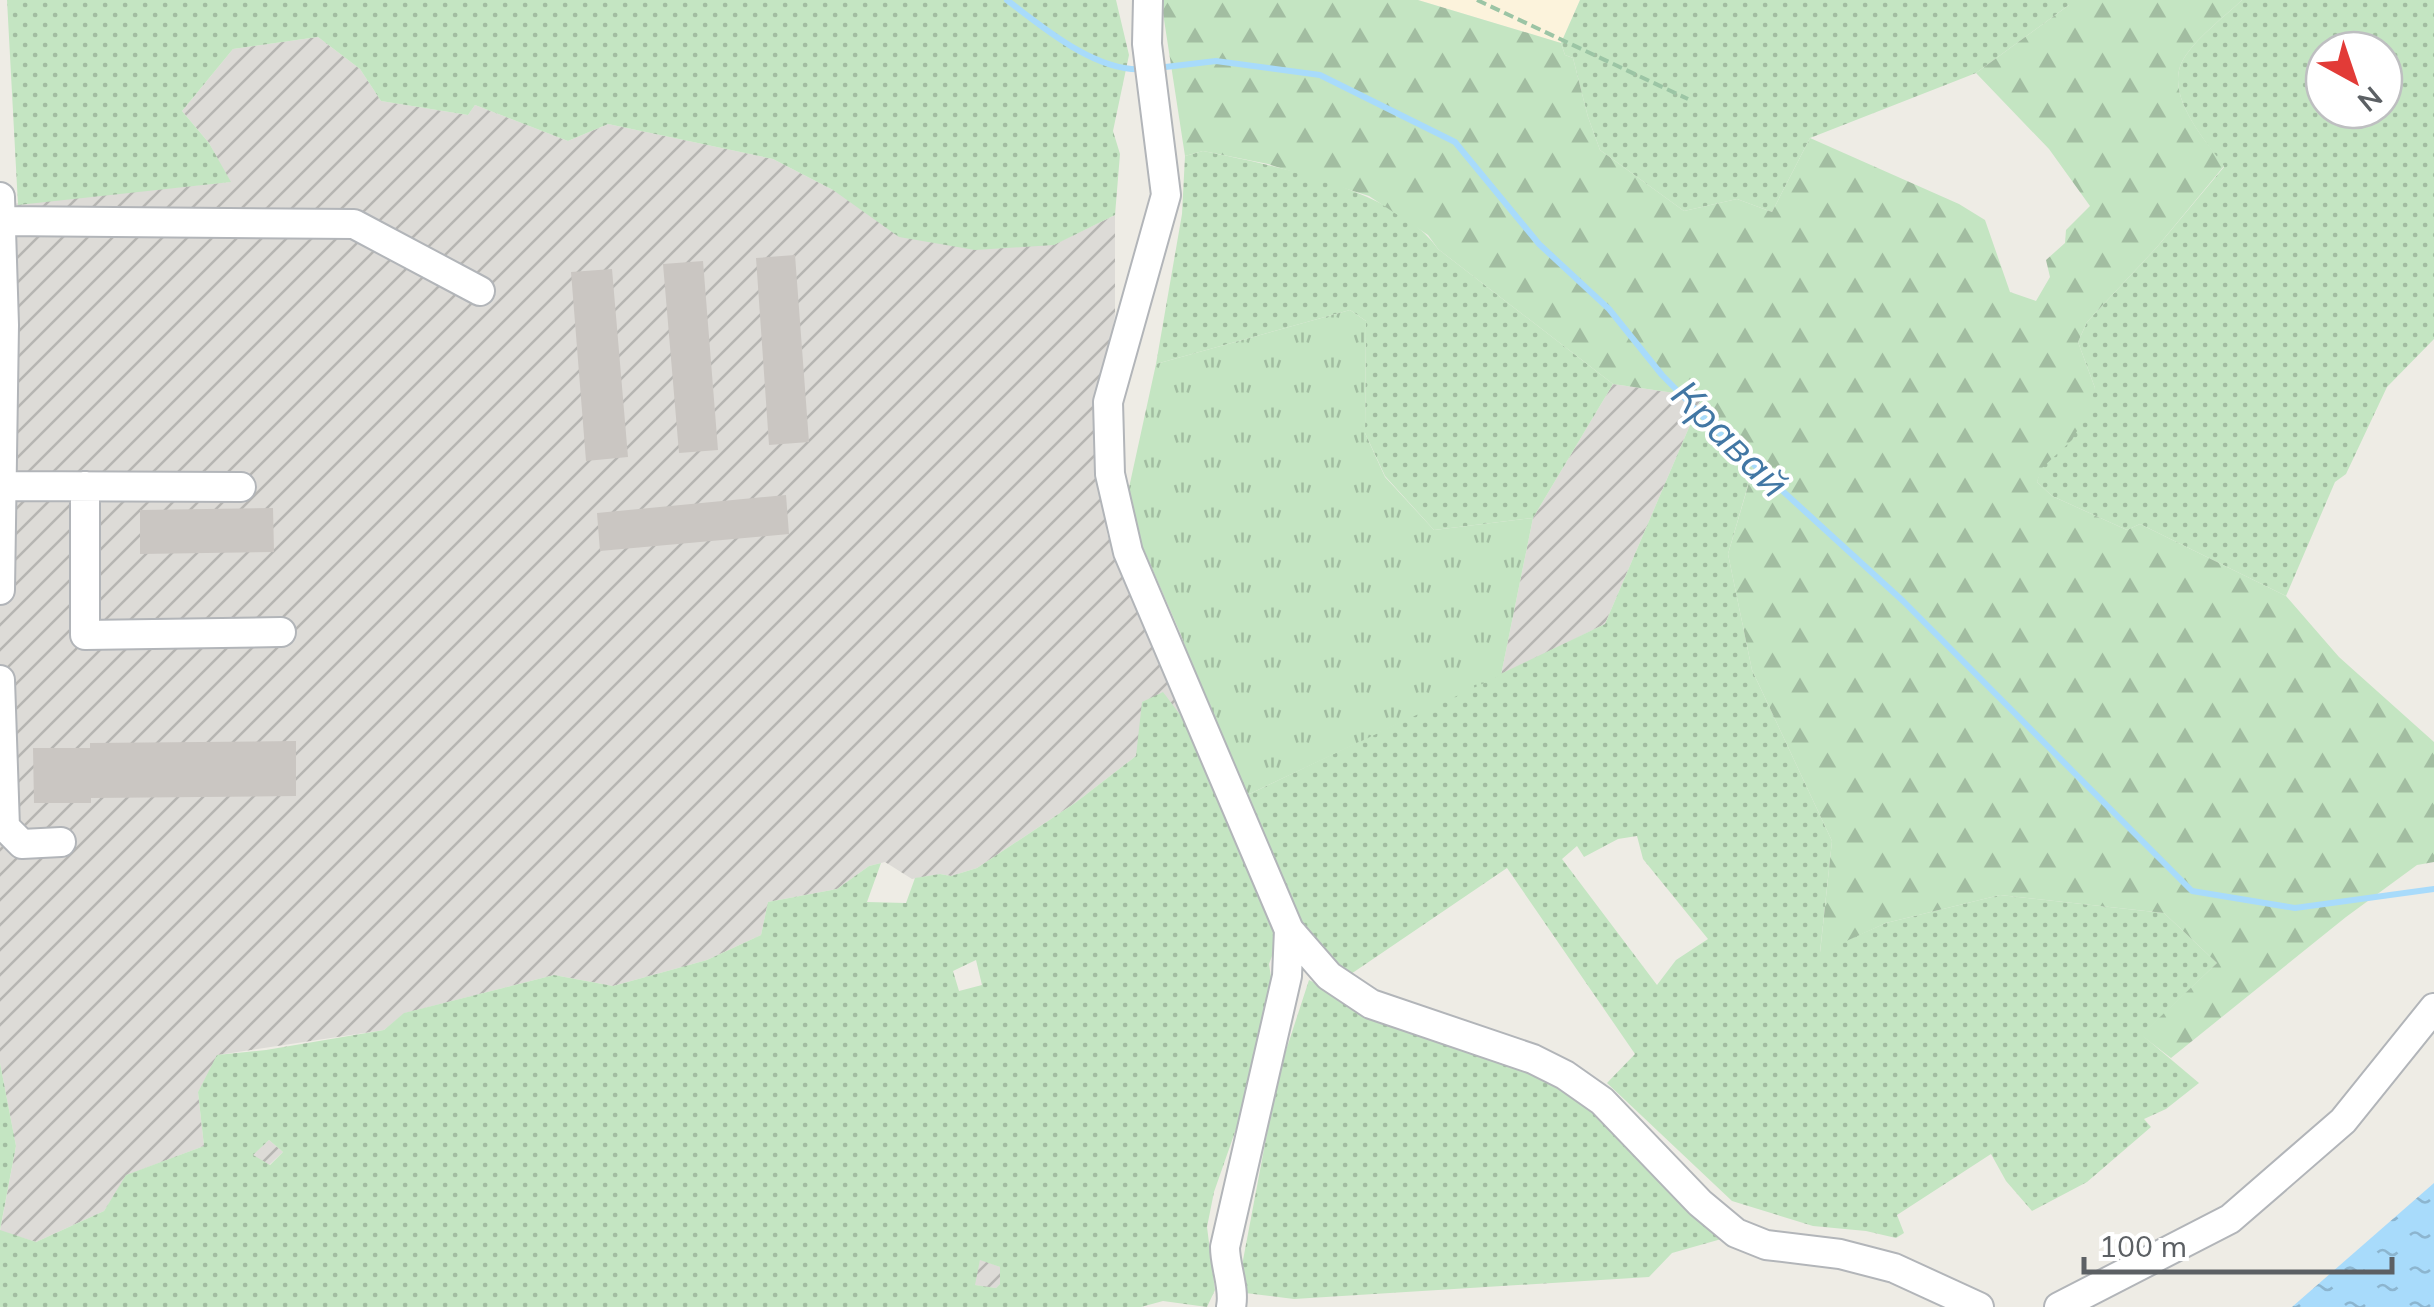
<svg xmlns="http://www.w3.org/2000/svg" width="2434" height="1307" viewBox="0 0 2434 1307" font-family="Mulish,sans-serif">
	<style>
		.commercial { fill: #fcf3dc }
		.industrial { fill: url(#industrial-furrows) }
		.grass { fill: url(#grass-dots); fill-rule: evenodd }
		.forest { fill: url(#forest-firs) }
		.park { fill: url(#park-tufts) }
		.water { fill: url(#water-ripples) }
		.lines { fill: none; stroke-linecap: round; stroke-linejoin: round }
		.stream { stroke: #a8dbfb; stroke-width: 6 }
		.building { fill: #cac6c2 }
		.minor-casing { stroke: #b2b5b9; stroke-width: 32 }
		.path { stroke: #9cc5a5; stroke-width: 4; stroke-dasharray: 10 5; stroke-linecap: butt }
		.minor { stroke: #fff; stroke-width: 28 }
		.labels { text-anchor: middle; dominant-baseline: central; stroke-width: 8; stroke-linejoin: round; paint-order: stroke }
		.water-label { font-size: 40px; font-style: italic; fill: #4277a4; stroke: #fff }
	</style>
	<defs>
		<pattern id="industrial-furrows" width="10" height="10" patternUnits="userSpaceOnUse" patternTransform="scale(2.5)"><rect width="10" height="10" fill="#dddbd7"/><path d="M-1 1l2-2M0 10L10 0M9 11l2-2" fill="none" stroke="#b6b5b2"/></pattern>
		<pattern id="grass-dots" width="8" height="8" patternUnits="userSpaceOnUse" patternTransform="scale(2.5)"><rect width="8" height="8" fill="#c4e5c2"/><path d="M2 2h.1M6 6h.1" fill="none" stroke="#a2bda1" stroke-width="1.8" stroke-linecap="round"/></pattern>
		<pattern id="forest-firs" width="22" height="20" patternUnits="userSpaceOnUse" patternTransform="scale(2.5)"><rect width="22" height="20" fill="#c4e5c2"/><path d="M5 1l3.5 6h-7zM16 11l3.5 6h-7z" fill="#a2bda1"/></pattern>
		<pattern id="park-tufts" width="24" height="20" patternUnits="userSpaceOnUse" patternTransform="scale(2.5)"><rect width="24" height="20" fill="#c4e5c2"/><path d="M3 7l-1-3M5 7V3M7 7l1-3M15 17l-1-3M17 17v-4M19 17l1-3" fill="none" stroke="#a2bda1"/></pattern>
		<pattern id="water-ripples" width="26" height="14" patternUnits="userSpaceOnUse" patternTransform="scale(2.5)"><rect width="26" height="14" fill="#a8dbfb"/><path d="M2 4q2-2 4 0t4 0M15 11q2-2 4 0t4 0" fill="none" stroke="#8cb5cf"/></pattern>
	</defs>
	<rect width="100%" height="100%" fill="#eeece5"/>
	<path class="commercial" d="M1418,0H1580L1561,43Z"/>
	<path class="industrial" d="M318,37L360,69L381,101L468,115L475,105L568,141L608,124L773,159L833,190L1053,245L1115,215V315L1097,420L1107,534L1188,725L1136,756L1075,803L977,868L951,876L940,874L912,879L885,862L869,866L837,889L768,902L761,935L707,960L613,986L554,975L405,1013L384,1030L218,1055L198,1092L204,1146L127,1175L104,1211L36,1242L0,1231L16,1146L0,1063V205L230,182L209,143L182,111L233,49Z
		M1613,384L1702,397L1605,624L1501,675L1533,518Z
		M269,1140L283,1152L269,1165L252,1155Z
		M980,1259L1000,1267V1284L996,1288L974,1285Z"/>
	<path class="grass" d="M7,0H1116L1129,55L1113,131L1120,154L1115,215L1054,245L975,250L899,237L833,190L773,159L608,124L568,141L475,105L468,115L381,101L360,69L318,37L233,49L182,111L209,143L231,182L18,205Z
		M1580,0H2069V5L1976,73L1810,138L1772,212L1737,199L1684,211L1600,150L1588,117L1573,58L1565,55L1561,43Z
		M2242,0H2434V339L2387,387L2346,474L2335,482L2286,596L2140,524L2127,530L2052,496L2037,482L2041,468L2095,388L2078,342L2087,322L2157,247L2224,167C2204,138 2160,91 2186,55C2200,35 2224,17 2242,0ZM2324,50H2384V110H2324Z
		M1203,151C1272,165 1396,189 1438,249L1613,384L1533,518L1434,530L1385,476L1365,433L1366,321L1350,310L1156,364L1182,214L1185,156Z
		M1702,397L1747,456L1753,468L1728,554L1752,670L1832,841L1820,952L1886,923L2000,895L2164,913L2217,963L2142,1035L2199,1083L2166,1109L2144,1119L2151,1127L2087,1182L2032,1211L2006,1181L1991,1154L1897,1215L1904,1233L1896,1238L1866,1231L1813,1226L1732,1201L1607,1083L1635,1054L1507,868L1345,978L1298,930L1241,798L1605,624ZM1637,836L1643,859L1708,939L1676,960L1657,985L1562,859L1577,846L1584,857L1618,839Z
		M1163,692L1188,725L1281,932L1269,964L1274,996L1243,1109L1214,1192L1207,1227L1215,1290L1207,1307L1163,1301L1141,1307H0V1063L16,1146L0,1230L36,1242L104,1211L126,1175L204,1146L198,1092L217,1055L266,1050L384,1030L404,1013L554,975L613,986L707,960L761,935L768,902L837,889L869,866L881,863L867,902L906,903L915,878L940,874L951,876L977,868L1075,803L1136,756L1142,702ZM976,960L982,985L959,991L953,971ZM269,1140L283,1152L270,1165L253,1155ZM980,1260L1000,1267V1284L996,1288L975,1285Z
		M1309,980L1346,998L1585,1093L1732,1236L1672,1253L1649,1277L1294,1299L1237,1292L1278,1075Z"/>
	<path class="forest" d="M1161,0H1418L1561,43L1565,55L1573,58L1588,117L1600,150L1684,211L1737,199L1772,212L1810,138L1959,204L1985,220L2010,292L2036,301L2050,277L2046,260L2065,243L2066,230L2090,206L2049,149L1976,73L2069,5V0H2242C2224,17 2200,35 2186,55C2160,91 2204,138 2224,166L2157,247L2087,322L2078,342L2095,388L2087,413L2072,440L2042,468L2037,482L2052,496L2127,530L2140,524L2286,596L2339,657L2434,742V862L2417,865L2346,917L2171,1058L2141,1035L2217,963L2164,913L2000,895L1886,923L1820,953L1832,841L1752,670L1728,554L1753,469L1747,456L1702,397L1613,384L1438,249L1428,235L1369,196L1268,164L1203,151L1185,156Z"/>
	<path class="park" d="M1350,310L1366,321L1365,433L1385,477L1434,530L1533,518L1501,675L1241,798L1181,635L1125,506L1156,364Z"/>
	<path class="water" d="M2434,1183V1307H2292Z"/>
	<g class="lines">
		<path class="stream" d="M1007,0C1042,27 1098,74 1145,69
			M1157,68L1216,61L1320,75L1455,142L1539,244L1609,309L1662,375L1716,430L1903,601L2192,891L2295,908L2434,889"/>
	</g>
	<path class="building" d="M795,255L809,442L769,445L756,258Z
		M703,261L718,450L679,453L663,264Z
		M612,269L628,457L586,461L571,272Z
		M786,495L789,534L600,551L597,513Z
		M273,508L274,552L140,554V510Z
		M296,741V796L91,798V803H34L33,748H90V743Z"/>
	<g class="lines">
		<defs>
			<path id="minor" d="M1148,0L1147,44L1166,195L1108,402L1110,474L1128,552L1289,930L1329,976L1371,1004L1533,1059L1565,1075L1602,1101L1700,1203L1736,1233L1766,1245L1840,1254L1894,1268L1979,1307
				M0,197L4,325L0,590
				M2,221L354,224L480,291
				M2,486L241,487
				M85,486V635L281,632
				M0,680L5,827L22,844L61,842
				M1231,1307C1235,1288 1225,1267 1225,1247L1287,976L1289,930
				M2059,1307L2230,1219L2343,1121L2434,1008"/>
		</defs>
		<use href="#minor" class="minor-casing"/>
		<path class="path" d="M1477,0L1688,99"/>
		<use href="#minor" class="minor"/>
	</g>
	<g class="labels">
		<g class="water-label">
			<text transform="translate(1731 438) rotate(45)">Кравай</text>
		</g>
	</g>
	<g transform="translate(2354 80) rotate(140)"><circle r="48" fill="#ffffff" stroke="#bebfc1" stroke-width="2.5"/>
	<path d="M0-8L18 38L0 25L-18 38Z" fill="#e23b37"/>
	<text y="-15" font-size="28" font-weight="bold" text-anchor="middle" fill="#5c6064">N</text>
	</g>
	<path d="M2084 1257v15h308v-15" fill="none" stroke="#5c6064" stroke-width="5"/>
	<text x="2099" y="1257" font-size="30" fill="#5c6064" stroke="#ffffff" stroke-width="8" paint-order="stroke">100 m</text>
</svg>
